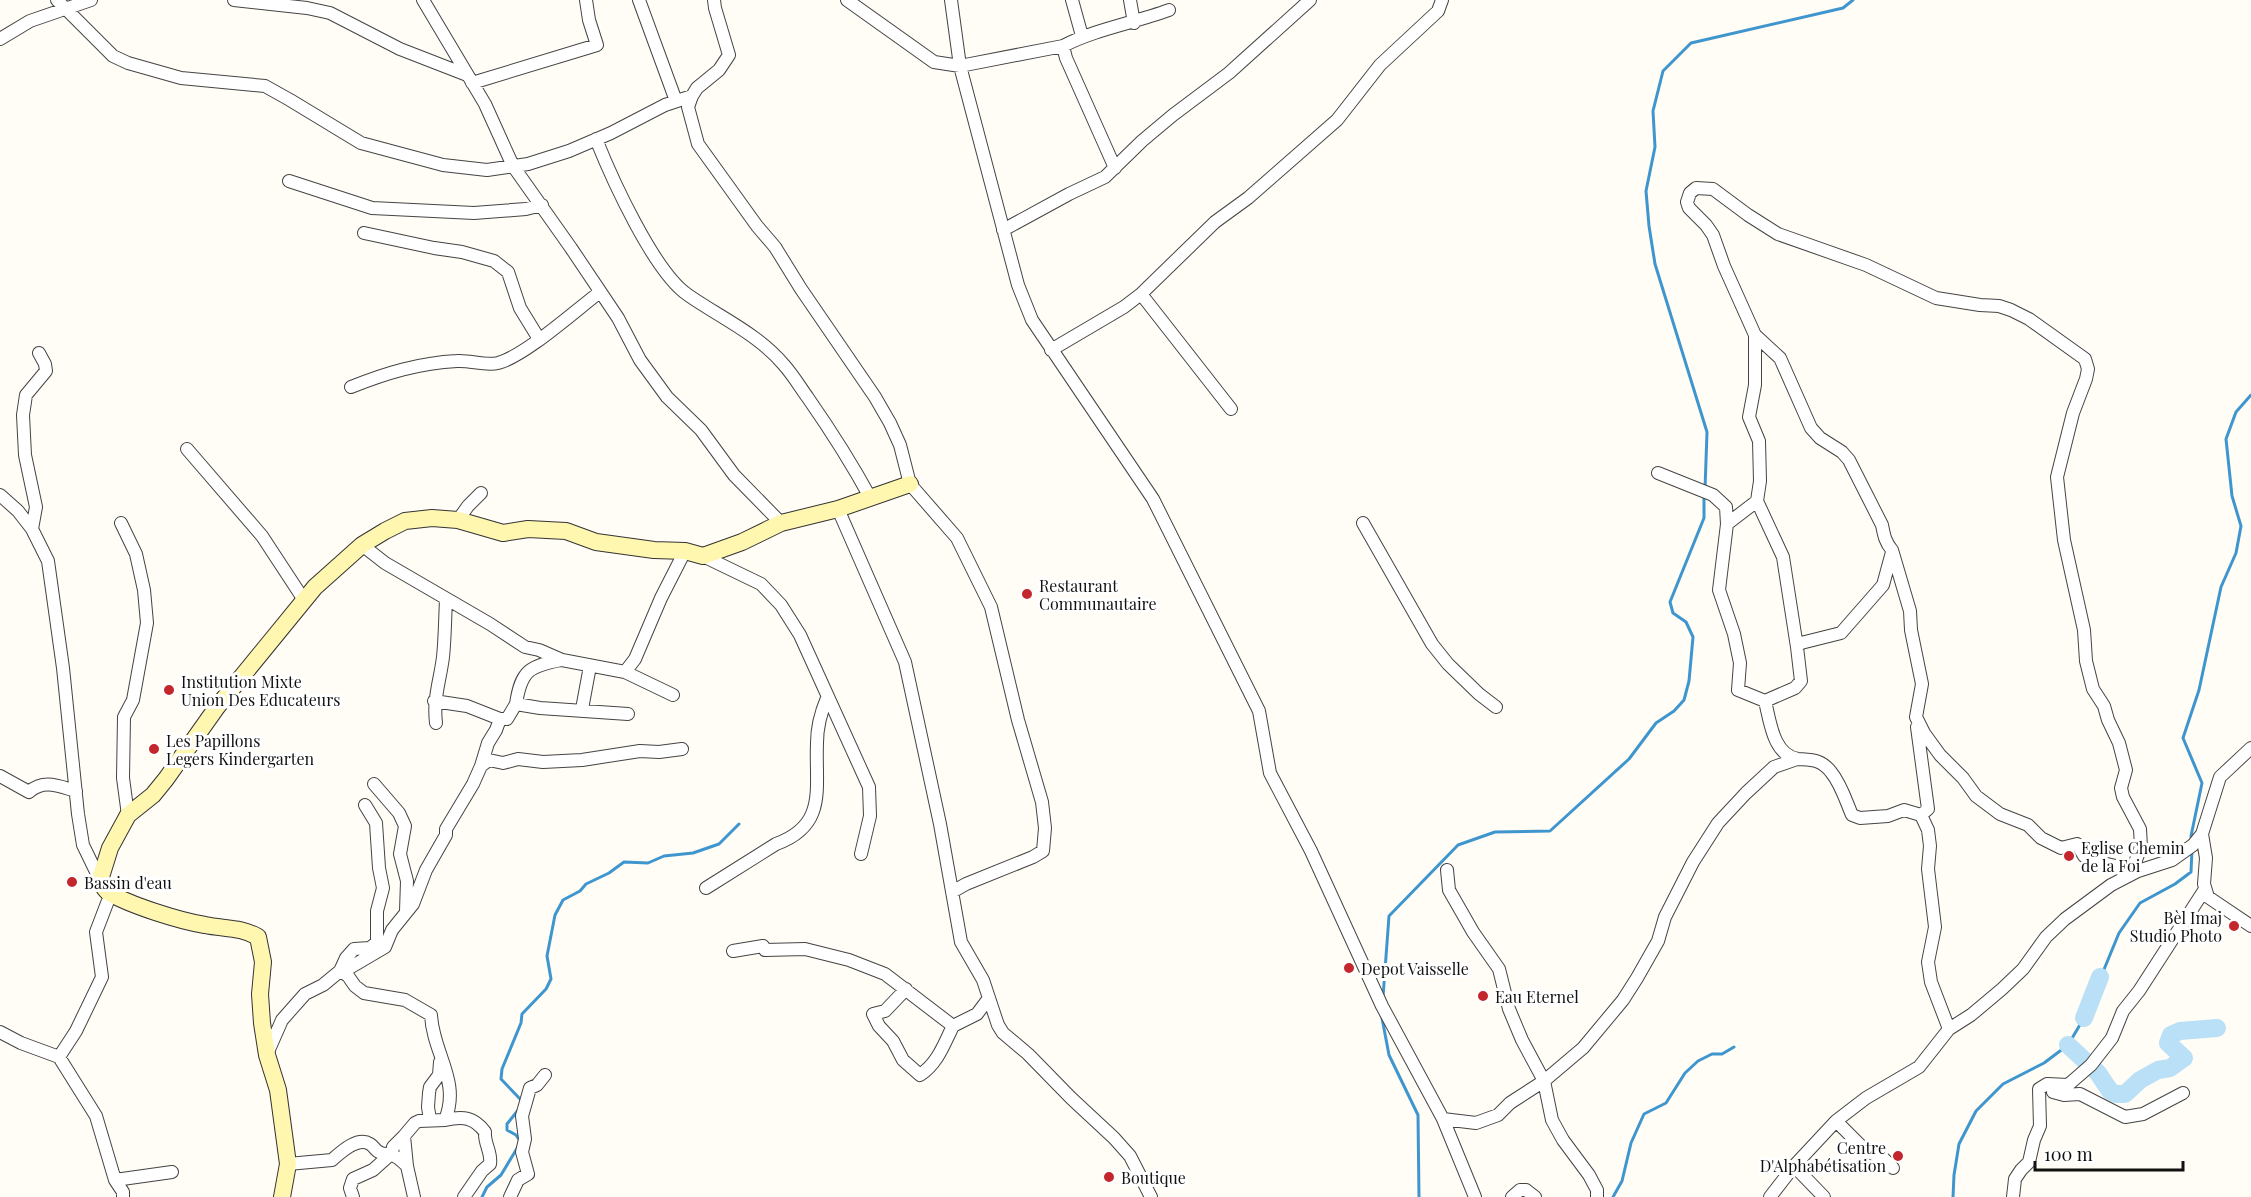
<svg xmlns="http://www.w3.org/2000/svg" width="2251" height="1197" viewBox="0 0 2251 1197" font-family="'Playfair Display',serif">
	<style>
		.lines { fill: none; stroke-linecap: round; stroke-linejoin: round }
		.stream { stroke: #3f96cf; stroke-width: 3 }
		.river { stroke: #b9e0f7; stroke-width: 18 }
		.street-casing { stroke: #444; stroke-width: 14 }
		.secondary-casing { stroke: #333; stroke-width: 18 }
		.street { stroke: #fff; stroke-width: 12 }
		.secondary { stroke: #fff6b0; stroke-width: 16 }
		.poi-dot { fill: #c4262e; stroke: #fff; stroke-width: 2 }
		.labels { text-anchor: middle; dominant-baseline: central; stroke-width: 6; stroke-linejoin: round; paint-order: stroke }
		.poi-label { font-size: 16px; fill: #111; stroke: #fff; text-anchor: start }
	</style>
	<rect width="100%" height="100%" fill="#fffdf5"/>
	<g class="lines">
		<path class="stream" d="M1705,489L1707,432L1655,264L1649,226L1646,191L1655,147L1653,111L1663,71L1691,43L1843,8L1853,0
			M2192,841L2191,836L2202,783L2183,738L2199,690L2221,587L2236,553L2241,526L2232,496L2226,439L2236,412L2251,395
			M1383,997L1389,916L1458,845L1495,832L1550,831L1629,759L1656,723L1674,711L1684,700L1689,681L1693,637L1686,622L1673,613L1670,602L1704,518V495
			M1382,1018L1389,1055L1418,1115L1419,1197
			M521,1100L501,1079L502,1069L521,1023L522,1014L546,989L551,979L547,956L555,915L563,900L580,891L586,884L609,873L624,862L648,863L664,856L693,853L719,844L739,824
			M482,1197L487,1187L501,1175L519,1145L520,1141L516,1135L507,1130V1124L519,1109
			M1613,1197L1622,1181L1631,1143L1644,1114L1666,1103L1685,1073L1698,1061L1712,1054H1722L1734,1047
			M1953,1197L1954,1175L1959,1144L1976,1111L2003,1084L2044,1063L2068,1045L2084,1018L2119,933L2140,903L2175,884L2191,872L2192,850"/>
		<path class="river" d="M2084,1018L2100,977
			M2068,1045L2098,1073L2110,1091L2116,1094H2125L2140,1080L2158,1070L2170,1068L2184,1058L2168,1043L2171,1035L2180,1031L2217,1028"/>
		<defs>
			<path id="street" d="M57,0L113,56L128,63L181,78L265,86L290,100L361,143L443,165L487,170L528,164L569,151L611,133L665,105L692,96
				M234,0L307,8L330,13L400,49L467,75
				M423,0L485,104L513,166L571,248L618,318L640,360L667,397L701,430L734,475L781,523
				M639,0L676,101
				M714,0L715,8L729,55L719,70L697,88L692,96L688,107L698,144L757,226L775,247L801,289L875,397L890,423L900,445L910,484L957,538L991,607L1018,720L1042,802L1045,828L1043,851L1033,857L966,884L952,892
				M847,0L934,62L960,66L1063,46L1066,58L1115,168
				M951,0L960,66L1018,285L1032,320L1153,499L1259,711L1270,773L1311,851L1382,1006L1443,1119L1475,1197
				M1072,0L1082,36
				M1130,0L1134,23
				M0,39L30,21L91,0
				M1063,46C1096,29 1134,23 1169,10
				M472,83L597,45L589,20L586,0
				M596,139C612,179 654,272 688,295C721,318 758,334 784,365C793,375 800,387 808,398C831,431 852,464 871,499
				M289,181L372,208L474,213L526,209L542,205
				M1003,230L1069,194L1105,177L1142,141L1173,115L1229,73L1310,0
				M364,233L434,248L462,252L494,261L508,272L520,308L539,339
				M1141,294L1231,409
				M1755,335L1780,358L1811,428L1820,438L1842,452L1849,460L1882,525C1884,535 1885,542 1892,550L1910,611L1911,630L1922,684L1916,717L1924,733L1940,755L1963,778L1976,796L2000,814L2028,825L2041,838L2061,848L2077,844L2084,856L2098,862L2134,870
				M1051,350L1124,307L1141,294L1215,222L1248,198L1337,120L1380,65L1438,11L1442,0
				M351,387C386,373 419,363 457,361C470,360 485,366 498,363C525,356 576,310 600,292
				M187,449L262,536L304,600
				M1658,473L1713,495L1726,507L1727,524L1719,590L1734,634L1740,663L1738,690L1765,701C1770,721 1773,755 1798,759C1812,760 1821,759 1831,772C1841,784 1846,801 1852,815L1860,818L1888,816L1904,810L1921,815L1928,830L1930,846L1928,869L1935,927L1928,962L1931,982L1949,1029
				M0,495L18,511L32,529L48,561L63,668L78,814L83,845L100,880
				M1757,501L1783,557L1797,647
				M838,509L905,662L940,824L961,942L983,980L998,1025L1003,1033L1028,1054L1071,1098L1114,1138L1130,1156L1151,1197
				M458,520L468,506L481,493
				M121,523L136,554L144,590L147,623L133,700L124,717L123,778L128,815
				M1363,523L1432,644L1448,664L1479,694L1496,707
				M1727,524L1757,501L1760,481L1759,441L1749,417L1755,385V335L1724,266L1713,235L1706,225L1689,208L1687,202L1690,193L1696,188L1713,189L1748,215L1778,234L1866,265L1936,298L1980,305L1999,306L2011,310L2029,319L2085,359L2088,369L2086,379L2073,413L2057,477L2064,540L2084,630L2086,661L2093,689L2104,706L2108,720L2119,743L2126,770L2121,788L2123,797L2140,829L2141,847L2134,865L2128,870
				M32,529L36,507L25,455L23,415L26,395L46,371L45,364L39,353
				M362,545L385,563L490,624L525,647L539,650L562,660L625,672L673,695
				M703,556L761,584L781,605L800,635L869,787L870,816L861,854
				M625,672L635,659L661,598L685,551
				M434,701L467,706L500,719H507L516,704L540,708L628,714
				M1765,701L1795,688L1801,681L1797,647L1801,643L1841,633L1883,585L1892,552
				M516,704C521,670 530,666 561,660
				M582,709L590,666
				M436,723C433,698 440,681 443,657C445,638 445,619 446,600
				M1917,727L1928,809L1921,815
				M481,766L488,743L496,730L500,719
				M0,776L29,792C44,779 58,786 76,791
				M374,784L399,813L405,826L400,854L407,881L406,911
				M2202,834L2206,858L2204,884L2208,897L2251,926
				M1447,870L1449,890L1473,932L1499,969L1509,1009L1522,1040L1544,1081L1552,1120L1563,1140L1589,1175L1597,1190V1197
				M706,888L776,844C828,825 815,788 817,743C817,727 821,712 827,698
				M106,891L109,898L96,932L102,977L76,1031L59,1057L96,1116L115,1180L123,1192V1197
				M733,951L763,946L765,950L805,949L849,960L885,974L953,1026L977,1014L989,998
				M340,971L351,967L385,947L392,930L413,904L426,870L446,835V829L473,784L481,766L489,760L503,763L518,759L543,762L582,760L640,751L659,752L682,749
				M340,971L348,976L355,986L364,993L405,1000L431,1015C433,1054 461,1081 445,1120L419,1121L415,1123L404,1136L407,1166L414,1197
				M906,989L885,1011L873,1014L879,1026L893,1041L903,1060L920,1075C938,1063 944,1044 953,1026
				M0,1032L21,1043L59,1057
				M267,1054L282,1020L305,994L323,985L340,971L346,958L354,949L370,948L377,942V911L383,888L379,868L376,823L365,805
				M2053,1092L2064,1095L2080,1094L2125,1117L2143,1114L2183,1093
				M1443,1119L1476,1123L1498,1115L1510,1103L1544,1081L1583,1048L1623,1000L1637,978L1658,941L1665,917L1693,862L1718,823L1746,793L1774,767L1797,759
				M430,1120L428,1107L429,1093L430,1087L439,1075L440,1062
				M445,1120C463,1116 474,1117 485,1132C484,1144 492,1152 490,1164L482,1171L464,1197
				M1836,1121L1865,1150L1884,1159L1893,1168
				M288,1164L332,1160C340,1153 357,1136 370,1144C375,1147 375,1151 381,1153C395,1156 396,1155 407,1166
				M1794,1166L1824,1197
				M115,1180L172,1172
				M353,1197L350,1188L353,1179L373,1170L392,1153L393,1147L404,1136
				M510,1197L518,1180L528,1174L522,1152L525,1139L522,1116L530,1088L537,1085L545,1075
				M1512,1197L1520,1190H1526L1535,1197
				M1770,1197L1794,1166L1836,1121L1866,1098L1919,1067L1949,1029L1971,1015L2002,989L2023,969L2046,937L2065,919L2111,885L2138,871L2172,860L2193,845L2202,834L2220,777L2251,748
				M2013,1197L2015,1179L2021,1170L2029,1162L2034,1140L2040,1126L2039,1089L2047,1084L2068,1085L2091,1065L2112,1038L2123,1011L2139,991L2205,889"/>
			<path id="secondary" d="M282,1197L288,1164L278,1090L267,1055L262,1023L260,994L263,962L258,937C241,927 224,929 205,925C180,921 129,905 108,892C104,889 102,884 100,880L110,848L128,815L153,795L166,779L217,707L315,587L362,545L385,531L405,521L432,518L458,520L503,533L528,529L566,531L596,542L654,550L685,551L703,556L742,542L781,523L838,509L910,484"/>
		</defs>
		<use href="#street" class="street-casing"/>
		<use href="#secondary" class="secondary-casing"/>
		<use href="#street" class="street"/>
		<use href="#secondary" class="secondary"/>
	</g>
	<g class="poi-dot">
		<circle cx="1027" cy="594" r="6"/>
		<circle cx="169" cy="690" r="6"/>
		<circle cx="154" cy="749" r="6"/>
		<circle cx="2069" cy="856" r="6"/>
		<circle cx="72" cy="882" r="6"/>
		<circle cx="2234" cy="926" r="6"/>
		<circle cx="1349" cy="968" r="6"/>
		<circle cx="1483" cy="996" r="6"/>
		<circle cx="1898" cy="1156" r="6"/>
		<circle cx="1109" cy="1177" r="6"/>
	</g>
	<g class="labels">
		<g class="poi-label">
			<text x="1039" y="585">Restaurant<tspan x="1039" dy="18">Communautaire</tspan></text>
			<text x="181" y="681">Institution Mixte<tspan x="181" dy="18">Union Des Educateurs</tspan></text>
			<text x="166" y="740">Les Papillons<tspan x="166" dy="18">Legers Kindergarten</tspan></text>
			<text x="2081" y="847">Eglise Chemin<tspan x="2081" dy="18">de la Foi</tspan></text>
			<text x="84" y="882">Bassin d'eau</text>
			<text x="2222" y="917" text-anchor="end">Bèl Imaj<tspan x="2222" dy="18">Studio Photo</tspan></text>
			<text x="1361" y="968">Depot Vaisselle</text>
			<text x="1495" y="996">Eau Eternel</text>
			<text x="1886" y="1147" text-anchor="end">Centre<tspan x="1886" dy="18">D'Alphabétisation</tspan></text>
			<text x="1121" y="1177">Boutique</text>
		</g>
	</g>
	<path d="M2035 1161v9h148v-9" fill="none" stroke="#111111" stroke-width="3"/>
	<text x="2044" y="1161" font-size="18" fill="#111111" stroke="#ffffff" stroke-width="4.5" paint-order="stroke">100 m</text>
</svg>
